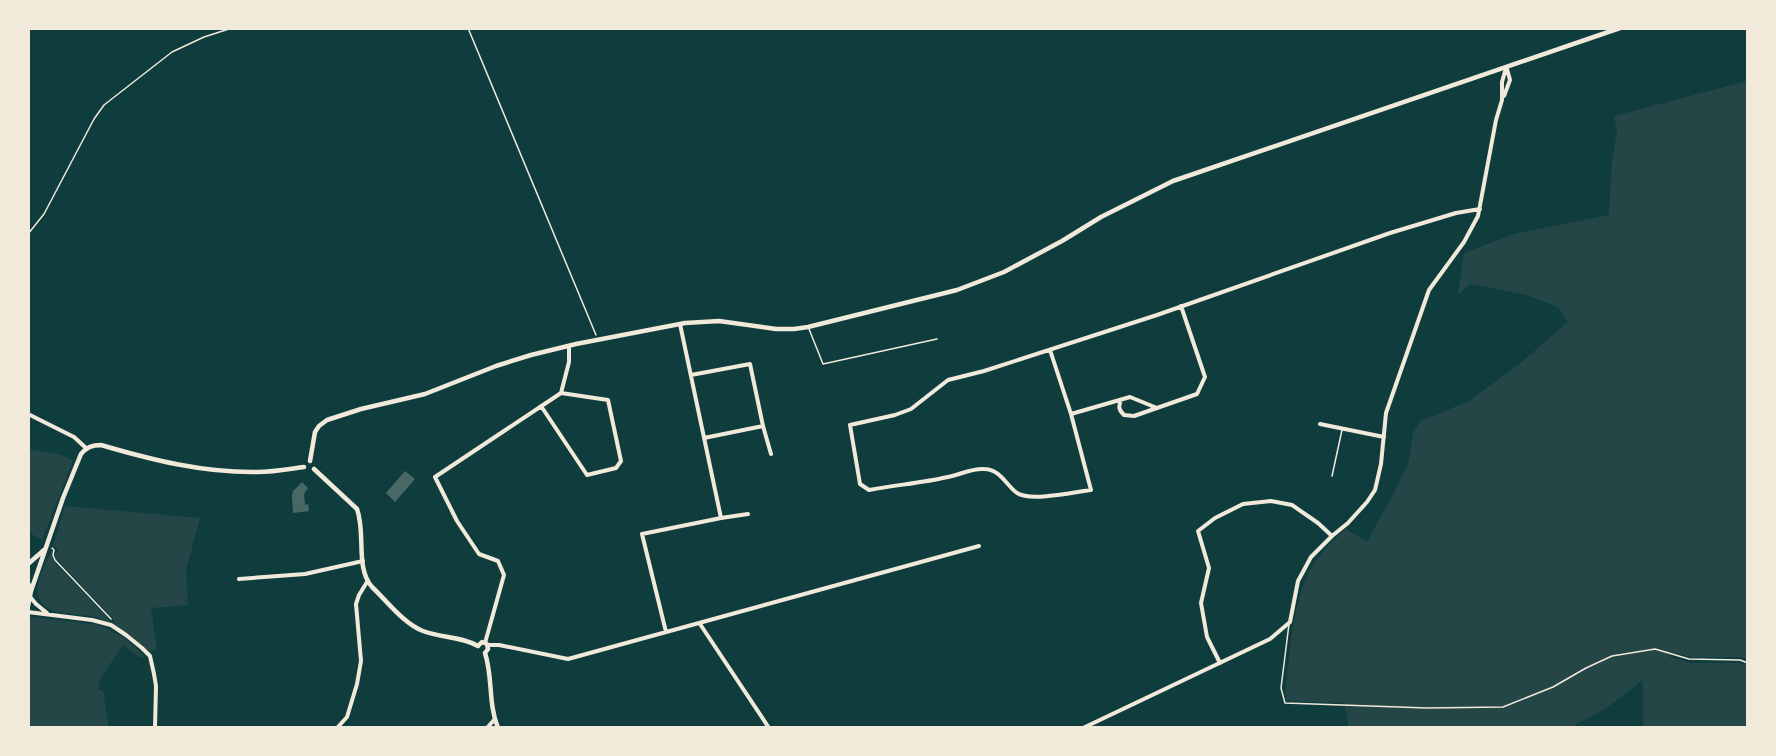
<svg xmlns="http://www.w3.org/2000/svg" width="1776" height="756" viewBox="0 0 1776 756" font-family="Mulish,sans-serif">
	<style>
		.green { fill: #244646 }
		.building { fill: #486865 }
		.lines { fill: none; stroke-linecap: round; stroke-linejoin: round }
		.path { stroke: #f1e9da; stroke-width: 1.5 }
		.service { stroke: #f1e9da; stroke-width: 1.5 }
		.minor { stroke: #f1e9da; stroke-width: 4 }
		.tertiary { stroke: #f1e9da; stroke-width: 4.5 }
	</style>
	<rect width="100%" height="100%" fill="#0f3d3e"/>
	<path class="green" d="M1747,81V659L1741,657H1690L1671,652L1670,657L1691,663H1739L1747,665V727H1643V680L1605,709L1570,728L1349,727L1344,703L1287,701L1285,691C1290,653 1292,612 1307,576C1315,558 1331,542 1346,529L1367,542L1397,487L1409,461L1413,433L1421,421L1469,401L1517,366L1568,322L1558,307L1526,295L1470,284L1458,295L1464,253L1517,233L1609,215L1612,161L1617,132L1614,116Z
		M28,449L62,455L73,461L42,540L33,535L29,529Z
		M65,506L200,518L186,570L188,605L151,608L157,649L153,651L148,650L114,624V620L57,559L55,555L58,549L53,546Z
		M52,550V556L56,564L109,619V622C103,620 97,617 91,616C70,612 34,617 38,585C40,573 47,561 52,550Z
		M32,617L99,625L122,636L145,656L141,658L123,645L100,679L98,690H103L109,727H29L28,619Z"/>
	<path class="building" d="M405,471L415,479L395,502L386,493Z
		M302,482L308,488L304,494L305,505L308,504L309,511L293,513L292,496L293,491Z"/>
	<g class="lines">
		<path class="path" d="M468,28L596,335
			M28,234L44,214L94,119L104,105L172,52L204,37L232,28
			M52,548L54,550L53,555L55,560L111,619"/>
		<path class="service" d="M809,329L823,364L937,339
			M1332,476L1342,430
			M1289,624L1281,688L1285,703L1427,708L1503,707L1553,687L1586,668L1612,656L1655,649L1689,659L1740,660L1748,663"/>
		<path class="minor" d="M1504,96L1510,80L1507,69
			M1050,350L1071,414L1091,490C1074,492 1031,502 1017,493C1006,485 1000,469 984,469C972,468 959,475 948,477C922,483 895,485 869,490L860,484L850,425L895,415L911,409L948,380L984,371L1157,315L1390,233L1456,213L1480,209
			M691,375L750,364L763,426L704,438
			M1121,400C1118,407 1119,410 1124,415L1134,416L1197,394L1205,377L1181,306
			M541,406L587,475L616,468L621,461L608,400L561,393
			M28,414L74,437L86,448
			M1071,414L1130,397L1157,408
			M1320,424L1384,437
			M763,426L771,454
			M721,518L748,514
			M239,579L305,574L363,561
			M31,598L36,604L47,613
			M28,612L92,620L111,625L126,635L142,648L150,656L154,674L156,686L155,728
			M700,624L769,728
			M666,632L642,534L721,518L680,324
			M485,643L504,575L498,561L479,554L457,521L435,477L561,393L569,362V346
			M488,645H499L568,659L979,546
			M1220,663L1207,637L1201,603L1209,568L1198,531L1215,518L1243,504L1271,501L1292,505L1318,523L1332,536
			M337,728L347,717L357,684L361,661L356,604L359,595L367,582
			M487,728L494,720
			M1083,728L1270,639L1290,622L1298,581L1311,557L1332,536L1348,523L1367,502L1375,490L1381,464L1386,413L1429,290L1464,242L1478,216L1496,120L1502,100V82L1506,68"/>
		<path class="tertiary" d="M310,461L315,432L319,426L327,420L361,409L425,394L496,366L531,355L576,344L685,323L719,321L776,329H794L808,327L957,290L1004,272L1062,241L1101,217L1173,181L1620,28
			M314,469L357,509C366,533 355,568 372,587C387,601 404,624 423,631C441,638 461,636 478,646
			M28,564L44,550
			M28,583L31,591L28,606
			M31,591L63,498L81,454C87,447 92,445 101,445C152,460 204,473 258,472C273,472 289,469 304,467
			M478,646L482,642L487,644L488,649L485,653
			M485,653C493,677 488,704 498,728"/>
	</g>
	<rect width="1776" height="756" fill="none" stroke="#f1e9da" stroke-width="60"/>
</svg>
